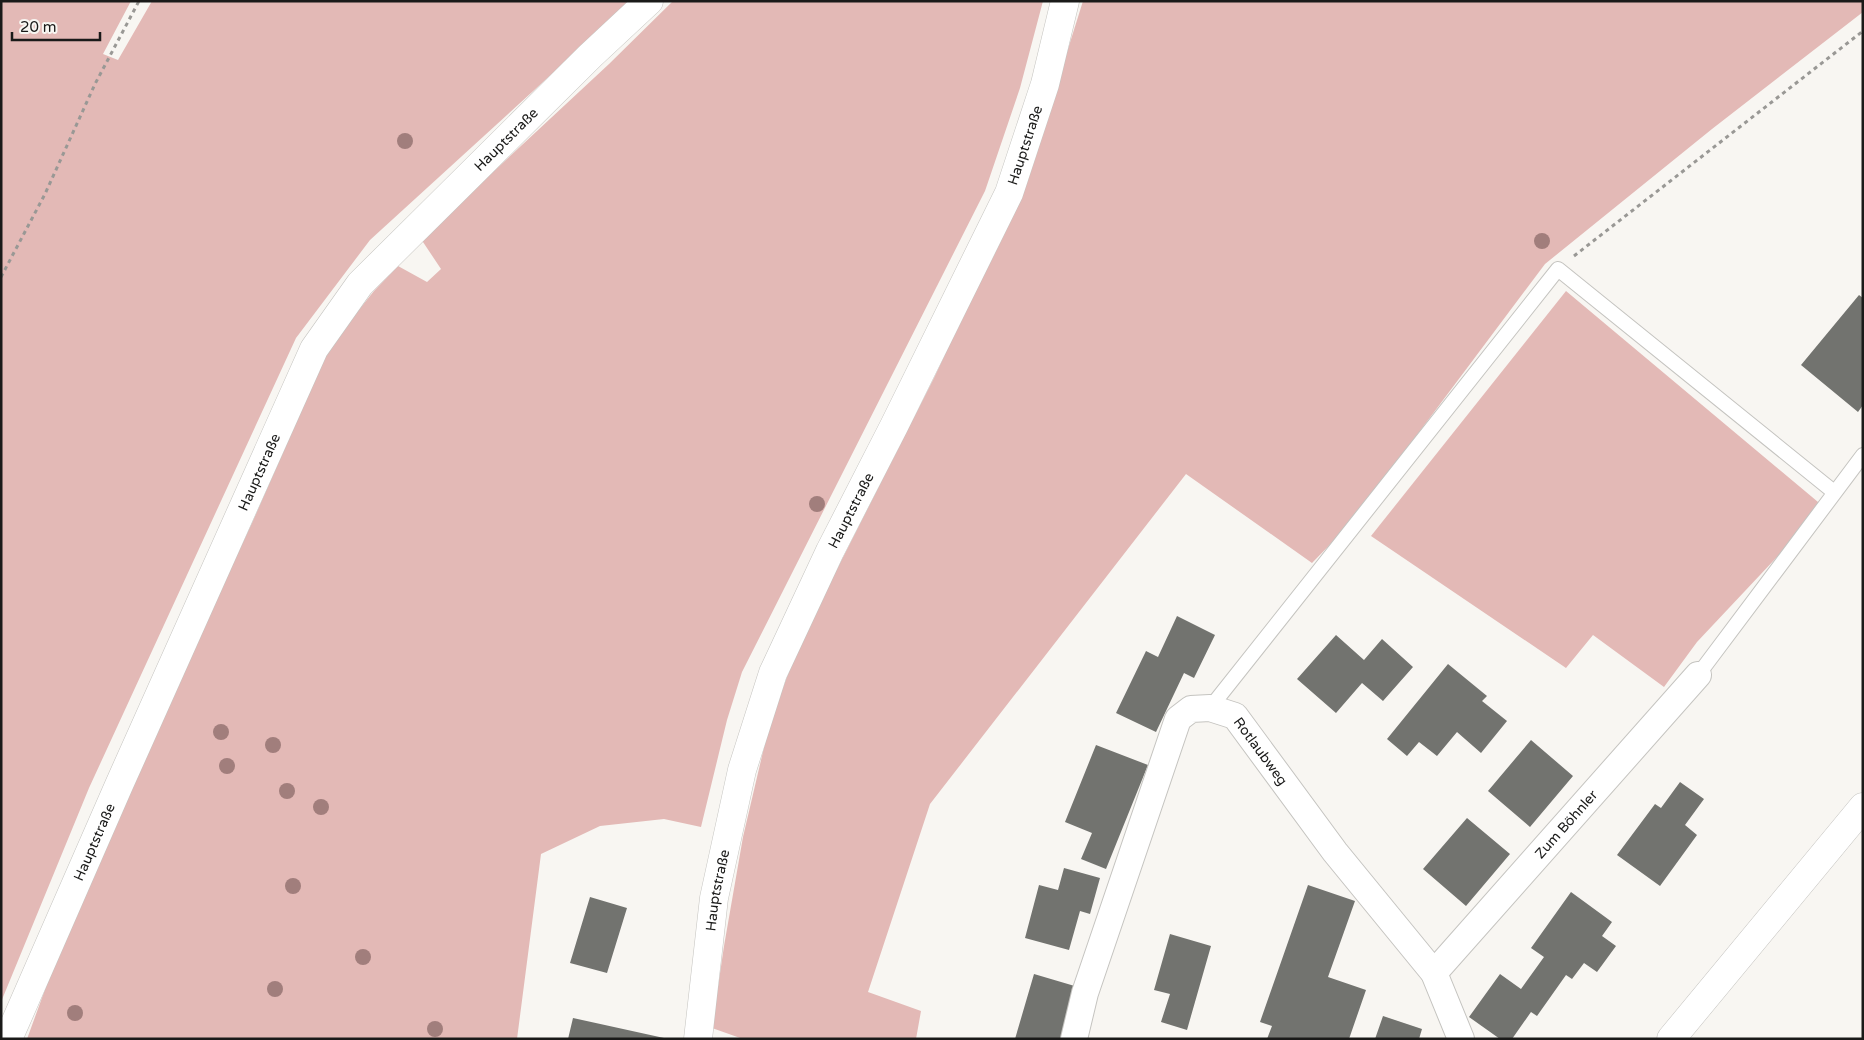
<svg xmlns="http://www.w3.org/2000/svg" width="1864" height="1040" viewBox="0 0 1864 1040" font-family="'Varela Round',sans-serif">
	<style>
		.green { fill: #e3b9b6 }
		.building { fill: #72736f }
		.lines { fill: none; stroke-linecap: round; stroke-linejoin: round }
		.service-casing { stroke: #c5c4c0; stroke-width: 16 }
		.minor-casing { stroke: #c5c4c0; stroke-width: 28 }
		.tertiary-casing { stroke: #c5c4c0; stroke-width: 29 }
		.path { stroke: #999895; stroke-width: 3; stroke-dasharray: 4 4; stroke-linecap: butt }
		.service { stroke: #fff; stroke-width: 14 }
		.minor { stroke: #fff; stroke-width: 26 }
		.tertiary { stroke: #fff; stroke-width: 28 }
		.tree { fill: #a17e7c }
		.labels { text-anchor: middle; dominant-baseline: central; stroke-width: 5; stroke-linejoin: round; paint-order: stroke }
		.street-label { font-size: 14px; fill: #1a1a19; stroke: #f8f6f2 }
	</style>
	<rect width="100%" height="100%" fill="#f8f6f2"/>
	<path class="green" d="M1,1H131L103,54L118,60L152,1H629L577,51L370,240L296,338L89,788L1,1002Z
		M673,1H1043L1020,88L985,191L742,672L727,720L701,827L664,819L600,826L541,854L517,1039H27L82,888L252,523L330,346L374,291L398,266L427,282L441,269L421,239L609,64Z
		M1083,1H1863V12L1712,129L1545,264L1351,523L1312,563L1186,474L930,804L868,992L921,1011L916,1039H743L712,1028L724,946L743,837L769,726L799,644L934,378L1028,177Z
		M1566,291L1824,507L1697,642L1664,687L1593,635L1566,668L1371,536Z"/>
	<path class="building" d="M1859,295L1863,298V405L1858,412L1801,365Z
		M1177,616L1215,635L1194,678L1184,673L1156,732L1116,713L1146,651L1158,657Z
		M1336,635L1364,660L1382,639L1413,667L1383,701L1362,683L1336,713L1297,679Z
		M1448,664L1487,696L1482,701L1507,721L1481,753L1457,732L1437,756L1419,742L1407,756L1387,739Z
		M1531,740L1573,776L1530,827L1488,791Z
		M1096,745L1148,765L1106,869L1081,859L1092,833L1065,822Z
		M1680,782L1704,799L1685,825L1697,835L1660,886L1617,855L1655,804L1661,808Z
		M1467,818L1510,854L1466,906L1423,869Z
		M1064,868L1100,878L1090,914L1080,911L1069,950L1025,938L1039,885L1058,890Z
		M1308,885L1355,901L1328,977L1366,990L1349,1039H1267L1272,1026L1260,1022Z
		M1571,892L1612,922L1602,936L1616,946L1597,972L1584,963L1572,979L1566,975L1537,1016L1531,1012L1512,1039H1500L1469,1017L1500,974L1521,989L1544,957L1531,948Z
		M590,897L627,908L607,973L570,963Z
		M1170,934L1211,946L1187,1030L1161,1022L1170,994L1154,990Z
		M1034,974L1078,987L1063,1039H1015Z
		M1383,1016L1422,1029L1419,1039H1375Z
		M573,1018L664,1038L663,1039H568Z"/>
	<g class="lines">
		<defs>
			<path id="service" d="M1698,675L1863,455
				M1210,708L1558,269L1834,492"/>
			<g id="minor">
				<path id="s1" d="M1434,973L1698,675"/>
				<path id="s2" d="M1074,1039L1085,993L1178,719L1191,709L1210,708L1235,716L1335,852L1434,973L1461,1039"/>
			</g>
			<g id="tertiary">
				<path id="s3" d="M8,1039L119,785L314,349L360,284L590,56L649,1"/>
				<path id="s4" d="M698,1039L714,898L742,770L773,673L830,551L894,426L1009,193L1045,84L1065,1"/>
				<path d="M1671,1039L1863,807"/>
			</g>
		</defs>
		<use href="#service" class="service-casing"/>
		<use href="#minor" class="minor-casing"/>
		<use href="#tertiary" class="tertiary-casing"/>
		<path class="path" d="M1574,256L1863,31
			M1,277L45,194L95,84L139,1"/>
		<use href="#service" class="service"/>
		<use href="#minor" class="minor"/>
		<use href="#tertiary" class="tertiary"/>
	</g>
	<g class="tree">
		<circle cx="405" cy="141" r="8"/>
		<circle cx="1542" cy="241" r="8"/>
		<circle cx="817" cy="504" r="8"/>
		<circle cx="221" cy="732" r="8"/>
		<circle cx="273" cy="745" r="8"/>
		<circle cx="227" cy="766" r="8"/>
		<circle cx="287" cy="791" r="8"/>
		<circle cx="321" cy="807" r="8"/>
		<circle cx="293" cy="886" r="8"/>
		<circle cx="363" cy="957" r="8"/>
		<circle cx="275" cy="989" r="8"/>
		<circle cx="75" cy="1013" r="8"/>
		<circle cx="435" cy="1029" r="8"/>
	</g>
	<g class="labels">
		<g class="street-label">
			<text stroke="none"><textPath href="#s3" startOffset="1040">Hauptstraße</textPath></text>
			<text stroke="none"><textPath href="#s4" startOffset="960">Hauptstraße</textPath></text>
			<text stroke="none"><textPath href="#s3" startOffset="620">Hauptstraße</textPath></text>
			<text stroke="none"><textPath href="#s4" startOffset="555">Hauptstraße</textPath></text>
			<text stroke="none"><textPath href="#s2" startOffset="442">Rotlaubweg</textPath></text>
			<text stroke="none"><textPath href="#s1" startOffset="199">Zum Böhnler</textPath></text>
			<text stroke="none"><textPath href="#s3" startOffset="215">Hauptstraße</textPath></text>
			<text stroke="none"><textPath href="#s4" startOffset="150">Hauptstraße</textPath></text>
		</g>
	</g>
	<rect width="1864" height="1040" fill="none" stroke="#1a1a19" stroke-width="5"/>
	<path d="M12 32v8h88v-8" fill="none" stroke="#1a1a19" stroke-width="2.5"/>
	<text x="20" y="32" font-size="15" fill="#1a1a19" stroke="#f8f6f2" stroke-width="4" paint-order="stroke">20 m</text>
</svg>
